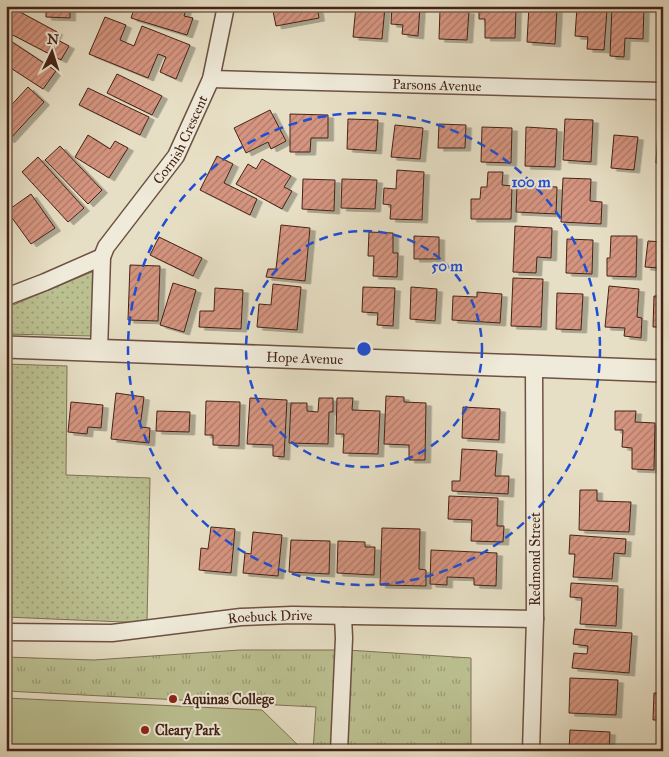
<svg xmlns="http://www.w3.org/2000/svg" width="669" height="757" viewBox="0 0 669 757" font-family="'IM FELL Great Primer',serif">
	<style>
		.grass { fill: url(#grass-tufts); stroke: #807154 }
		.park { fill: url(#park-dots); stroke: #807154 }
		.pitch { fill: #bbc091; stroke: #807154 }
		.building { fill: url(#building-hatch); stroke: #442216; filter: url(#shadow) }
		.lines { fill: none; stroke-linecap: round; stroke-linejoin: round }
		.minor-casing { stroke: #6d5142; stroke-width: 19 }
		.tertiary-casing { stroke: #6d5142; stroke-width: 24 }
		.minor { stroke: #efead9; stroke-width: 16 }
		.tertiary { stroke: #efead9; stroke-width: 21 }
		.ring { fill: none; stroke: #1d4ed8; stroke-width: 2.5; stroke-dasharray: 9 6 }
		.poi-dot { fill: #8f2418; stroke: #efead9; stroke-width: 2 }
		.labels { text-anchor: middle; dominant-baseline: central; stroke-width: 4; stroke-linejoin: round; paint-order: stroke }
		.street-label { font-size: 14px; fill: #442216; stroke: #efead9 }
		.poi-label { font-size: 14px; font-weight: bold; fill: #442216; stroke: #efead9; text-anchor: start }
		.centre { fill: #1d4ed8; stroke: #efead9; stroke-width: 2.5 }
		.ring-label { font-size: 15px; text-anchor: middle; font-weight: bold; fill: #1d4ed8; stroke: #efead9; stroke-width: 4; stroke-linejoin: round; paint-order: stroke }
	</style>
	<defs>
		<pattern id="grass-tufts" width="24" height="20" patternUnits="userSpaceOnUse" patternTransform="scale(1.25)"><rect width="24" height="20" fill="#bbc091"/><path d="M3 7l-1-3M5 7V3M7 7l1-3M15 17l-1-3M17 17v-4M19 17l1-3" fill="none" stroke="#9a9c75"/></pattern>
		<pattern id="park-dots" width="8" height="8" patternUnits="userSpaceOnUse" patternTransform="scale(1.25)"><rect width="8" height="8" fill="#bbc091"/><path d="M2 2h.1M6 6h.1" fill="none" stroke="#9a9c75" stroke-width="1.8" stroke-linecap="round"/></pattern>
		<pattern id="building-hatch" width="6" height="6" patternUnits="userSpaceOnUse" patternTransform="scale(1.25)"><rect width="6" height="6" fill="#d59580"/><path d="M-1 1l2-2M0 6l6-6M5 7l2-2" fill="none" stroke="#ae7968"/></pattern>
		<filter id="shadow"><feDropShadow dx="5.5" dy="3" stdDeviation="0" flood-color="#0004"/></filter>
	</defs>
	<rect width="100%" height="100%" fill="#e7dfc5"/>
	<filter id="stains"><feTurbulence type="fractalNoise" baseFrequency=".004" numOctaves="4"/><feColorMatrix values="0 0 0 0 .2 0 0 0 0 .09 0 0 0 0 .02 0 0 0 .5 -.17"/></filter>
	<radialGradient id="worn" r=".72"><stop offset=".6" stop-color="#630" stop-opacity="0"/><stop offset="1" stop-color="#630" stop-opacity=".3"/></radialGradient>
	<path class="grass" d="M240,650H347L471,658V751H313L316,707L6,691V657L94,660Z"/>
	<path class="park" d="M94,271L92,336L6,334V308Z
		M6,364L67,366L66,475L150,478L147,623L6,617Z"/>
	<path class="pitch" d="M6,698L262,710L304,751H6Z"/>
	<path class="building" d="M6,6H9L57,32L54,38L69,46L61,60L7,32L10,26L6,24Z
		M46,6H70V18L46,17Z
		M135,6H187L184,16L193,18L187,35L131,18Z
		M272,6H317L319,18L276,26Z
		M356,6L385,7L382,39L353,37Z
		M392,6H420L418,36L402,34L403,25L391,24Z
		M479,6H499V8L516,9L515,38H485V19H479Z
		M529,6L557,8L555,44L527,42Z
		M612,6H644L643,39L625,38L624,57L610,56Z
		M577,7L607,10L604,50L587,49L588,37L575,36Z
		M440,10L469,11L467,40L439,39Z
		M105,17L126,25L120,40L134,46L142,26L190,45L176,79L160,72L166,57L158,54L148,78L89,54Z
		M6,38L56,71L43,89L6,65Z
		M117,74L162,96L152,115L107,93Z
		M28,87L44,102L9,140L6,137V111Z
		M88,88L149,117L140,135L79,105Z
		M270,110L286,141L271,149L268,142L246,153L234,128Z
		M290,114L328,115V138H311L310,152H290Z
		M348,119L378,120L376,151L347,149Z
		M565,119L593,120L591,162L563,160Z
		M439,124L466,125L465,148H438Z
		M395,125L423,128L420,159L391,157Z
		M482,127L512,128L511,163L481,162Z
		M526,127L557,129L555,167L525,166Z
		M658,129H663V163H656Z
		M88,135L110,149L115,141L128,148L109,178L75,157Z
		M614,135L638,137L634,170L611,168Z
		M60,146L102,190L88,204L45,160Z
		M217,156L233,164L224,183L257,199L250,215L200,190Z
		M38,157L84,208L68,222L22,172Z
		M262,159L291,176L284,187L292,191L282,209L236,184L248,164L256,169Z
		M397,170L424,172L422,220L390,219L391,205L383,204L384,188L396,189Z
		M488,172H503L502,185L512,186L511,219H471V199H480L481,187H487Z
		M563,178L591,179L590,201L602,202L601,224L561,222Z
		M303,179L335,180L334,211L302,209Z
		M342,179L377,180L375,209L341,208Z
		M517,185L557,187L556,214L516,212Z
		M31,194L55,228L31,244L7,211Z
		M281,225L310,228L305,281L266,277L268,269H276Z
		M515,226L552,228L551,258L537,257L536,273L513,272Z
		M369,232L393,233V253H398L397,277L373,276L374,256H368Z
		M414,236L439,237V259H414Z
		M611,236H637L636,277L607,276V258H610Z
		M159,237L202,258L193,276L150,255Z
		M567,239L593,240L592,274L566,273Z
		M648,241L663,242V278H658L659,268L645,267Z
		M130,265L160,266L158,321L128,320Z
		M513,278L543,279L541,327L511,326Z
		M173,283L196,290L184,332L160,325Z
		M273,284L301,287L297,330L257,327L259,304L271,305Z
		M609,286L639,289L637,317L642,318L641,338L624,336L625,328L605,327Z
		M363,287L395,288L393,326L377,325L378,313L362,312Z
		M411,287L437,289L435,321L410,319Z
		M215,288L243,290L241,329L199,327L200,311H214Z
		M477,292L502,294L500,323L452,320L453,296L477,297Z
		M557,293L583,294L581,330L556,329Z
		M654,296H663V327H653Z
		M116,393L144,397L140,427L150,428L149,443L111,439Z
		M386,396L404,397V402L426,403L425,460H409V445L384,444Z
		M250,398L287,400L284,457L273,456V445L247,444Z
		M319,398H333V412H329L328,444L289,443L291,403H307V411L318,412Z
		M337,398H353L352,410L380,411L378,454L343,453L344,434H336Z
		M206,401L240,402L239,446L213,445V435H205Z
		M71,402L103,405L101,428L88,427L87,434L68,432Z
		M463,407L500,409L499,440L462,438Z
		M157,411L190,412L189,432L156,431Z
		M615,411H636L635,422L655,423L654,470L632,469V448L622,447L623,430H615Z
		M462,449L497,451L495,476H509L508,494L452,491V481H460Z
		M580,490H597V501L631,502L629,532L579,530Z
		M449,496L498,498L497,526H504L503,542L471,541L472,520L448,519Z
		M211,527L235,529L231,573L199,570L201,548L208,549Z
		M382,528L420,529L419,569L426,570V586L380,585Z
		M253,532L282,535L278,576L243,573L245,553L251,554Z
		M570,535L626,539L625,554L614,553L612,579L573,577L575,554H569Z
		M291,540L330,541L329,574L289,572Z
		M338,541L365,542V547H375L374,575L337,573Z
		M431,550L497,553L496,586L474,585V578L447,577V585L430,584Z
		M571,583L618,586L616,626L580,624L582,598L570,597Z
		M575,629L632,633L629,673L572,668L574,653L587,654L588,646L573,644Z
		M570,678L618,680L616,715L569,713Z
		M654,693H663V720H653Z
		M570,730L610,732L609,751H569Z"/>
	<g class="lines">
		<defs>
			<g id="minor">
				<path id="s1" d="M211,79L663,91"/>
				<path d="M6,297L45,282L102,257"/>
				<path id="s2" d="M99,351L102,257L106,247L176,156L211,79L226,6"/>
				<path id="s3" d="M6,632L112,633L241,617L292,615L535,619"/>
				<path d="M339,751L344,638L343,616"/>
				<path d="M531,751L535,619L534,367"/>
			</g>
			<g id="tertiary">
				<path id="s4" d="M6,347L663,371"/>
			</g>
		</defs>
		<use href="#minor" class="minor-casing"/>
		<use href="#tertiary" class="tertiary-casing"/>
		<use href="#minor" class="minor"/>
		<use href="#tertiary" class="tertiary"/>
	</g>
	<g class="ring">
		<circle cx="364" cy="349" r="118"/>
		<circle cx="364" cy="349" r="236"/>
	</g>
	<g class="poi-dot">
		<circle cx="173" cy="699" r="5"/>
		<circle cx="145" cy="730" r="5"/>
	</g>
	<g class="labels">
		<g class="street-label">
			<text stroke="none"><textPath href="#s1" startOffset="226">Parsons Avenue</textPath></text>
			<text stroke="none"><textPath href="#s2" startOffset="236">Cornish Crescent</textPath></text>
			<text stroke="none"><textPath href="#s4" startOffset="299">Hope Avenue</textPath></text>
			<text transform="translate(535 559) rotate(-90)">Redmond Street</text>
			<text stroke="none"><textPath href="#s3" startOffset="265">Roebuck Drive</textPath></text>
		</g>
		<g class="poi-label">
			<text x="183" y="699">Aquinas College</text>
			<text x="155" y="730">Cleary Park</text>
		</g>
	</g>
	<circle cx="364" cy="349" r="8" class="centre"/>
	<g class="ring-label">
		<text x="531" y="187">100 m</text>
		<text x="447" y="271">50 m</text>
	</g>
	<rect width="669" height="757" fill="none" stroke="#e7dfc5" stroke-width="25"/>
	<rect x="8" y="8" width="654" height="742" fill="none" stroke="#442216" stroke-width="2.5"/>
	<rect x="12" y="12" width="644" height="732" fill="none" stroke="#442216"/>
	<g transform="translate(52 52) rotate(4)" stroke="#efead9" stroke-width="4" paint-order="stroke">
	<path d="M0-4L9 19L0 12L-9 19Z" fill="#442216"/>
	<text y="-8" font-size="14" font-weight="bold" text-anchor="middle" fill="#442216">N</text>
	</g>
	<rect width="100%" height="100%" filter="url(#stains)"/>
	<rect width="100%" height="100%" fill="url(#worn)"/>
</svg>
